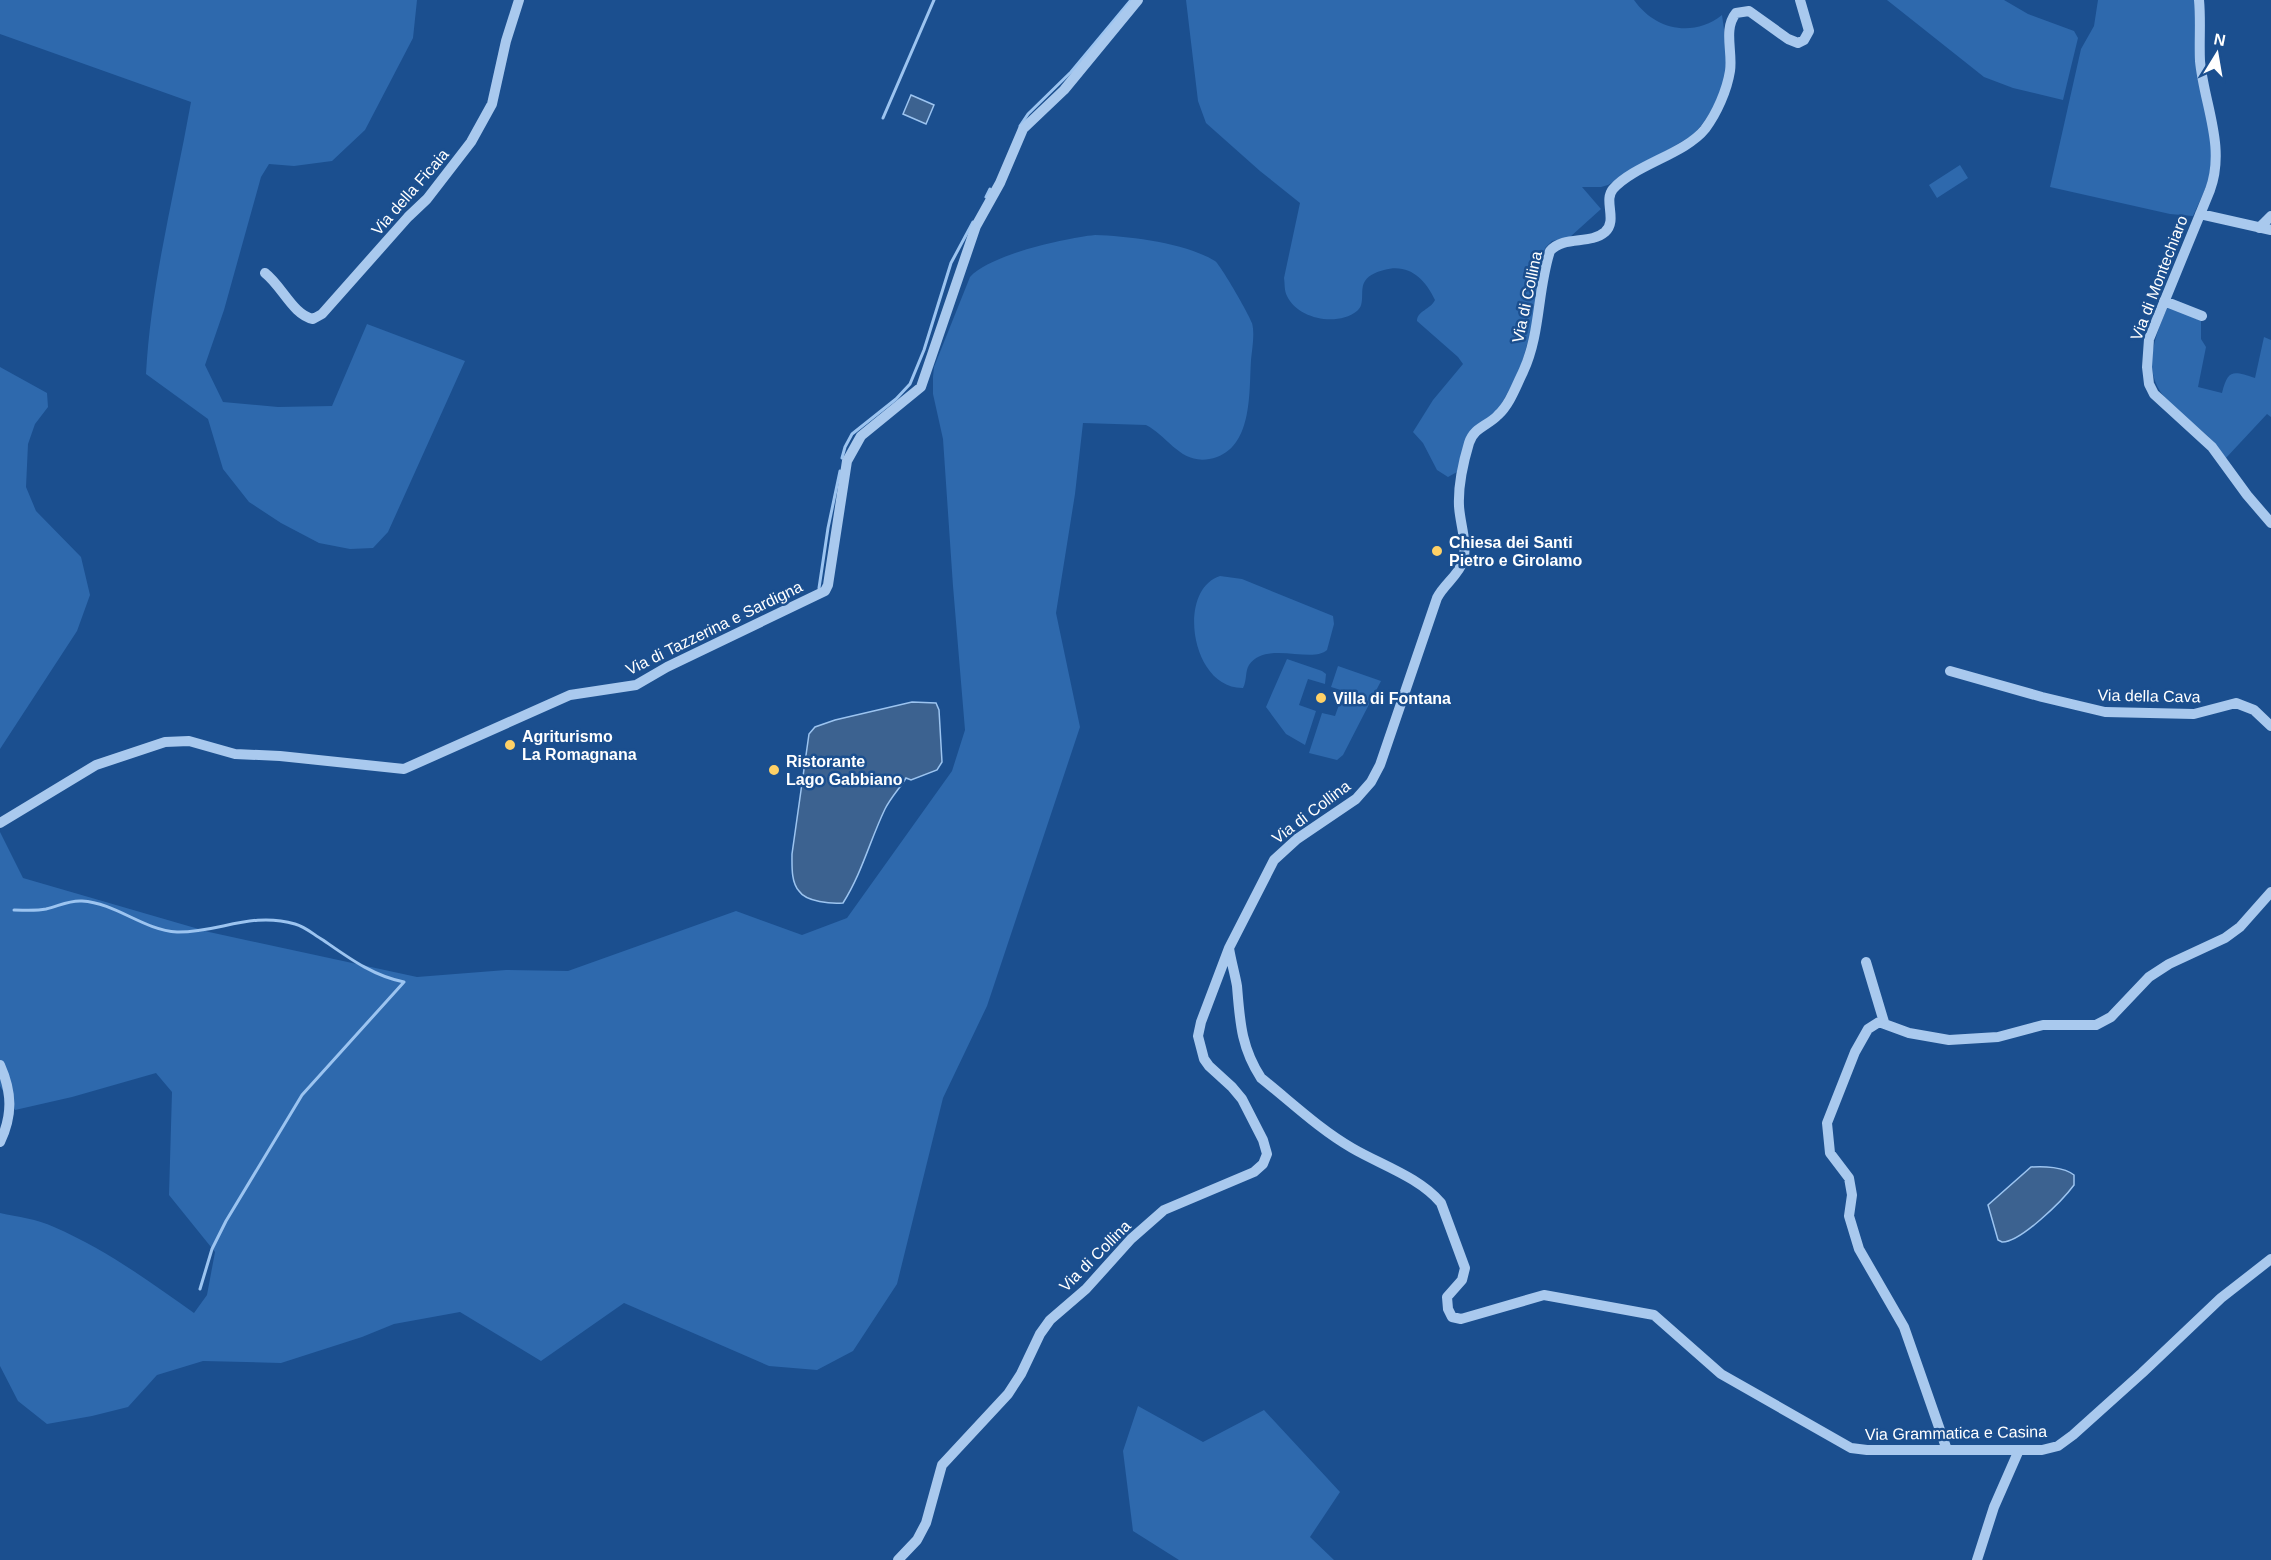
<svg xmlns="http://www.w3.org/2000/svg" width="2271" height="1560" viewBox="0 0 2271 1560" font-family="Arial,sans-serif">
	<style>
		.green { fill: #2e69ad }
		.water { fill: #3c6290; stroke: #9cc4f0; stroke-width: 1.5 }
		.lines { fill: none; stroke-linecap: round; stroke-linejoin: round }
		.stream { stroke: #9cc4f0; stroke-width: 3 }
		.minor { stroke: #a9c9ee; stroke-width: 10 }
		.poi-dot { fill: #ffd166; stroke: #1b4f8f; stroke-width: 2 }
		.labels { text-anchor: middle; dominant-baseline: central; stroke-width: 5; stroke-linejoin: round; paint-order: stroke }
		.street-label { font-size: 16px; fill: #fff; stroke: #1b4f8f }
		.poi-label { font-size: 16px; font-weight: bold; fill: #fff; stroke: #1b4f8f; text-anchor: start }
	</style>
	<rect width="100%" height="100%" fill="#1b4f8f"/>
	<path class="green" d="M0,0H417L413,38L365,130L332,161L294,166L269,164L261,177L224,310L205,365L223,402L278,407L332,406L367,324L465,361L388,532L373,548L350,549L319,543L281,523L249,502L223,469L208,419L146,374C151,282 175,192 191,102L0,34Z
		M1186,0H1634C1655,30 1693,38 1722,15C1724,30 1727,47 1727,62C1725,89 1711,116 1693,135L1608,185L1601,187H1582L1601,209L1570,237L1552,241L1545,248L1534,319L1520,370L1498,410L1477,426L1457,472L1448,477L1437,470L1423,443L1413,432L1433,400L1463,364L1458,357L1417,321C1417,311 1431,309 1435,300C1425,279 1409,263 1384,270C1377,272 1370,274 1365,281C1359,290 1366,304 1357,311C1337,327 1298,319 1287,296C1284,290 1285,284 1284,278L1300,203L1260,171L1206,123L1198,101Z
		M1887,0H2004L2028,14L2074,31L2078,38L2063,100L2013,88L1984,77Z
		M2098,0H2195L2212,146L2211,176L2193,216L2170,214L2050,187L2081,49L2094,26Z
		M1960,165L1968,178L1937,198L1929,185Z
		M1095,235C1129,236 1186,243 1215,261C1220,264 1250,316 1252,323C1255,334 1252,349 1251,360C1249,390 1253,444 1217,457C1182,469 1170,437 1146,425L1083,423L1075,494L1056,613L1080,727L987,1006L943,1098L897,1284L853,1351L817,1370L769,1366L624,1303L541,1361L460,1312L394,1324L362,1337L281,1363L203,1361L157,1375L128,1407L92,1416L47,1424L18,1401L0,1366V1213C18,1217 37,1219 54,1227C105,1249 149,1281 194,1313L207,1295L215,1252L169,1195L172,1092L156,1073L72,1097L15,1110L0,1086V832L23,878L209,932L417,977L506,970L568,971L736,911L802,935L847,918L952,771L965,730L953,586L943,439L933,394V377L934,367L970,277C989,255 1065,238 1095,235Z
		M2168,306L2201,321V339L2206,347L2198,387L2222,393C2228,369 2233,371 2255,378L2264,337L2271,340V417L2267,414L2225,459C2218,444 2207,435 2195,425C2185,417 2175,409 2167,400C2140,372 2155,336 2168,306Z
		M0,367L47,393L48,407L35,424L28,444L26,487L36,511L81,557L90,595L77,631L0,749Z
		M1220,576L1242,579L1333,616L1334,624L1327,650C1312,664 1266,640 1249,665C1245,671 1247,681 1243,688C1191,689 1176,590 1220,576Z
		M1287,659L1322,671L1326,674L1325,684L1308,679L1299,705L1316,711L1305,745L1286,734L1266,707Z
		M1338,666L1381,681L1343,755L1337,760L1309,753L1322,713L1335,716L1344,691L1331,687Z
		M1138,1406L1203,1442L1264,1410L1340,1492L1310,1537L1334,1560H1179L1133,1531L1123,1451Z"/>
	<path class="water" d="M911,95L934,105L926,124L903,114Z
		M912,702L936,703L939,710L942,762L937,770L911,780L906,778C900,788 891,797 885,809C870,840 862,873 843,903C832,904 806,902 799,891C791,882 792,866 792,854L809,734L815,727L835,720Z
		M2031,1167C2044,1166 2064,1167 2074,1175V1185C2063,1200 2020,1243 2002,1242L1998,1240L1988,1205Z"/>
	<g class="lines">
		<path class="stream" d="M883,118L934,0
			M1020,126L1028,114L1071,72L1131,0
			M986,197L990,189
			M842,458L845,447L852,434L896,399L910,384L924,350L951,263L973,222
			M819,588L828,528L840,471
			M14,910C25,910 36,911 46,909C59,906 69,900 82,901C116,903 143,930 177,932C218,933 251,911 295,924C306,927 314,935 323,940C349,958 373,976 404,982
			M200,1289L212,1249L226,1221L302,1095L404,982"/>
		<path class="minor" d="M2199,0C2201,20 2199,41 2200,61C2204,104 2226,147 2210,190L2149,339L2147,367L2149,384L2154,394L2212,447L2247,495L2271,523
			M2200,214L2271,230
			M2259,228L2271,216
			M265,273C282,286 293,315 313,319L322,314L408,217L427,199L471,142L492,104L506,41L519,0
			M2164,301L2202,316
			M1950,671L2042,697L2105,712L2194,714L2236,703L2254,710L2271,726
			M0,823L96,765L165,742L189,741L235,754L280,756L404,769L570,695L636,685L667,667L825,591L828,585L847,461L861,436L921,387L976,226L1000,183L1023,129L1064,90L1138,0
			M1229,948C1231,961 1235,974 1237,986C1240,1022 1241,1047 1261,1078C1290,1101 1319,1129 1352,1148C1381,1165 1419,1177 1441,1203L1465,1268L1462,1280L1447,1297L1448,1309L1452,1317L1461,1319L1544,1295L1654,1315L1721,1374L1851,1448L1867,1450H2042L2058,1446L2073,1435L2142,1373L2221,1298L2271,1259
			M1866,962L1884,1022
			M0,1065C12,1092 13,1115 0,1142
			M1947,1450L1904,1327L1859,1249L1849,1216L1852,1195L1849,1178L1830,1153L1827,1123L1855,1052L1868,1029L1879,1022L1909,1033L1949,1040L1998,1037L2043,1025H2096L2111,1017L2149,977L2169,964L2225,938L2240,927L2271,892
			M898,1560L917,1540L926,1523L942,1465L1008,1394L1021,1374L1040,1334L1050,1320L1086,1289L1131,1239L1164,1210L1254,1172L1263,1164L1267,1154L1263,1140L1242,1099L1232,1087L1209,1066L1204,1059L1198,1036L1201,1022L1229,948L1274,860L1297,839L1356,799L1371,782L1380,765L1437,598C1444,584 1459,575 1463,561C1468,544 1460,524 1459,506C1458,485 1463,463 1469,443C1474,427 1488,426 1498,415C1510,404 1516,386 1523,372C1541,333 1537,291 1550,251C1564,235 1590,245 1605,232C1618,220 1603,201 1613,189C1634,165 1685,154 1705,129C1717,113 1727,90 1730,71C1733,52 1723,29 1736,13L1749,11L1788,39L1798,43L1804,40L1809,31L1800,0
			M1977,1560L1994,1507L2019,1450"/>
	</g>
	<g class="poi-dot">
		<circle cx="1437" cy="551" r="6"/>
		<circle cx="1321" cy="698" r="6"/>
		<circle cx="510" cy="745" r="6"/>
		<circle cx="774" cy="770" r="6"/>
	</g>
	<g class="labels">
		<g class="street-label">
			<text transform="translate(410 192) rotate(-49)">Via della Ficaia</text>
			<text transform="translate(2159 278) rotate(-69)">Via di Montechiaro</text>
			<text transform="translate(1527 297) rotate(-78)">Via di Collina</text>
			<text transform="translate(714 628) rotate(-26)">Via di Tazzerina e Sardigna</text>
			<text transform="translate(2149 696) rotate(1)">Via della Cava</text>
			<text transform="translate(1311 812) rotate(-37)">Via di Collina</text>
			<text transform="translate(1095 1256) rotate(-45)">Via di Collina</text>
			<text transform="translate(1956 1433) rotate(-1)">Via Grammatica e Casina</text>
		</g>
		<g class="poi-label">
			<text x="1449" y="542">Chiesa dei Santi<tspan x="1449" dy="18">Pietro e Girolamo</tspan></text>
			<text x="1333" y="698">Villa di Fontana</text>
			<text x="522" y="736">Agriturismo<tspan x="522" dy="18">La Romagnana</tspan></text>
			<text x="786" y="761">Ristorante<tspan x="786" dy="18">Lago Gabbiano</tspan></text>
		</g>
	</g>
	<g transform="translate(2217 54) rotate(11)" stroke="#1b4f8f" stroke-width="4.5" paint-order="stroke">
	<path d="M0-4.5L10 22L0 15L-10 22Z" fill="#ffffff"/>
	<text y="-9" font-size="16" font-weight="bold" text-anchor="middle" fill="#ffffff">N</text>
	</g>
</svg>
